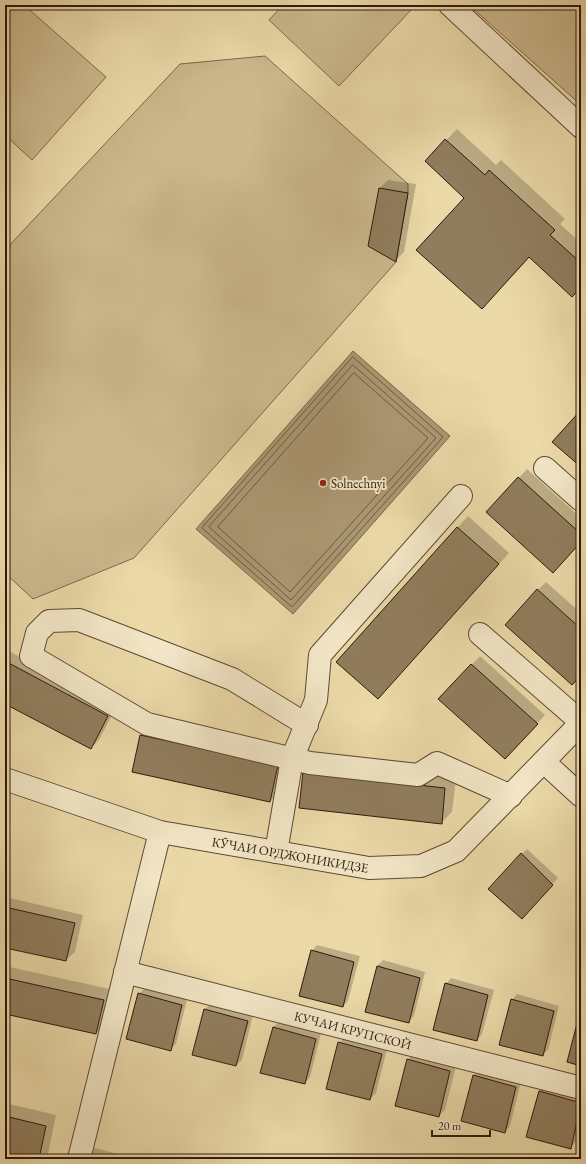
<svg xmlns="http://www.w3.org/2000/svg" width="586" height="1164" viewBox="0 0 586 1164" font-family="'EB Garamond',serif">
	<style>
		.green { fill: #cbb88d; stroke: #7c684c }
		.water { fill: #ab9873; stroke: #79654a }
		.shadow { fill: #0003 }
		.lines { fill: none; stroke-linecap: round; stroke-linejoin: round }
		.shore { stroke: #6c5840; stroke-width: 1 }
		.building { fill: #907d5d; stroke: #2e190c }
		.minor-casing { stroke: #5d4933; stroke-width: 24 }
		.minor { stroke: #f2e6c6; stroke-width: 22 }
		.poi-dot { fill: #8f2418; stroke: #f2e6c6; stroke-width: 1.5 }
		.labels { text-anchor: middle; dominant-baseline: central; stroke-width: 4; stroke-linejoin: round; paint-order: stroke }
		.poi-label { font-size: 13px; fill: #2e190c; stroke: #f2e6c6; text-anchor: start }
		.street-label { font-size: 13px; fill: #2e190c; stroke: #f2e6c6 }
	</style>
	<rect width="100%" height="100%" fill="#ebd9a8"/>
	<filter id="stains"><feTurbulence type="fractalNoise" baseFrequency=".005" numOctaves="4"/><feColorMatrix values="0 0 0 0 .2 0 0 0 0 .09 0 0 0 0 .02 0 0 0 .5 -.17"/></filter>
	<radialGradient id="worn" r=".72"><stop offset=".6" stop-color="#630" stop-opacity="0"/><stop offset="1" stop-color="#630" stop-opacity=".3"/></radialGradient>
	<path class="green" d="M5,5H24L106,77L32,160L5,135Z
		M283,5H408L412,9L339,86L269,20Z
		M469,5H581V105Z
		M265,56L408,184V193L396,262L134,558L33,599L5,573V250L180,64Z"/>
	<path class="water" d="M353,351L450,436L293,614L196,529Z"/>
	<path class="shadow" d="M457,129L496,165L501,160L565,219L560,224L581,243V286L530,257L482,308L465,198L426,161Z
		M388,180L416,184L404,252L396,260L369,245L380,188Z
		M527,469L581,518V541L487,512Z
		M468,516L509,553L378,698L337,662Z
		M546,582L581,613V674L538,590Z
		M5,649L116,707L99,740L91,748L5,703Z
		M480,656L545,715L514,750L440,699Z
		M152,725L288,755L281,790L270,801L141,736Z
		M315,762L456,778L452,812L441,823Z
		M527,849L558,878L527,912L522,854Z
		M5,897L83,915L75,952L66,960L5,947Z
		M317,945L360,956L348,1001L343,1006L312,951Z
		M383,960L425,972L414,1016L408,1022L366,1011L377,966Z
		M5,966L114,990L107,1022L96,1033L5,1013Z
		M451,978L494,990L482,1034L477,1040L446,984Z
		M145,988L187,1000L176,1044L170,1049L139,994Z
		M517,994L559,1006L548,1050L542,1055L512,1000Z
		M211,1004L253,1015L242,1060L236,1065L193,1054L205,1009Z
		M279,1022L321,1033L310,1077L305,1083L273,1027Z
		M345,1037L387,1049L376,1093L370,1099L339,1043Z
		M413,1054L456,1066L445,1110L439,1116L408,1060Z
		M479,1070L521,1082L510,1126L505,1132L474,1076Z
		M545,1086L581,1096V1122L576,1142L570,1147L539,1091Z
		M5,1103L56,1115L47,1159H5Z
		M95,1148L136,1159H87L89,1153Z"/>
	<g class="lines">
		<path class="shore" d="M353,357L443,437L292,607L202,528Z
			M353,365L436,438L291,600L209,527Z
			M354,373L428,438L290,592L218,527Z"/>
	</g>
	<path class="building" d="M445,139L485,175L489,170L555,230L550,235L581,263V287L572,297L529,257L482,309L416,250L464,198L425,161Z
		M379,188L408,193L396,262L368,246Z
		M581,410V467L552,442Z
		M518,477L581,534V542L553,573L486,512Z
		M457,527L499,564L378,699L336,662Z
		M537,589L581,629V675L572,685L505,625Z
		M5,661L108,716L91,749L5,704Z
		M471,664L538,724L505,759L438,699Z
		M140,735L278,765L270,802L132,772Z
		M303,772L445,788L442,824L299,808Z
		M521,853L553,885L522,919L488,889Z
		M5,907L75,923L66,961L5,948Z
		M311,950L354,962L343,1007L299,996Z
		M377,966L420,978L409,1023L365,1012Z
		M5,978L104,1000L96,1034L5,1014Z
		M445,983L488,995L477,1041L433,1030Z
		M138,993L182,1005L171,1051L126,1039Z
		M511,999L554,1011L543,1056L499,1045Z
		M204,1009L248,1021L236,1066L192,1055Z
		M579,1016L581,1017V1066L567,1062Z
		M273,1027L316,1039L305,1084L260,1073Z
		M338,1042L382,1054L370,1100L326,1089Z
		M407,1059L450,1071L439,1117L395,1106Z
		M473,1075L516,1087L505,1133L461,1121Z
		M539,1091L581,1103L571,1149L526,1137Z
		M5,1116L46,1126L39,1159H5Z
		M88,1153L111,1159H86Z"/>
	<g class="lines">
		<defs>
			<g id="minor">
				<path d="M450,5L581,127"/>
				<path d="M545,468L581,500"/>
				<path d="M480,634L581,722"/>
				<path d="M307,725L232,679L79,620L49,621L37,633L31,656L147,724L310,763L418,775L437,763L511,796"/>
				<path d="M544,762L581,796"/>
				<path id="s1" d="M5,779L160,832L369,868L421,866L456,851L581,723"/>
				<path d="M276,852L292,759L316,700L320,655L461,496"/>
				<path id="s2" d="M125,972L581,1088"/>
				<path d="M79,1159L160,832"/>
			</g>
		</defs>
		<use href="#minor" class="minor-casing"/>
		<use href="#minor" class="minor"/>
	</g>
	<circle class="poi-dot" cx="323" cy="483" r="4"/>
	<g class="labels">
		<g class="poi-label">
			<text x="331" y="483">Solnechnyi</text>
		</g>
		<g class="street-label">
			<text stroke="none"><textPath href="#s1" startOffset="296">КӮЧАИ ОРДЖОНИКИДЗЕ</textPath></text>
			<text stroke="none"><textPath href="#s2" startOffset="235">КУЧАИ КРУПСКОЙ</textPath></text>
		</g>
	</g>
	<rect width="586" height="1164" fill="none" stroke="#ebd9a8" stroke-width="20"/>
	<rect x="6" y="6" width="574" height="1152" fill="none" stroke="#2e190c" stroke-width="2"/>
	<rect x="10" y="10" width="566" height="1144" fill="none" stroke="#2e190c"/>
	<path d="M432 1130v6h58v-6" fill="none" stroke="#2e190c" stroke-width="2"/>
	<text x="438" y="1130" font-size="12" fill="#2e190c" stroke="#f2e6c6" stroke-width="3" paint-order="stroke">20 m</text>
	<rect width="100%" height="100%" filter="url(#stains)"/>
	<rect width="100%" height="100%" fill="url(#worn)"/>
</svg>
